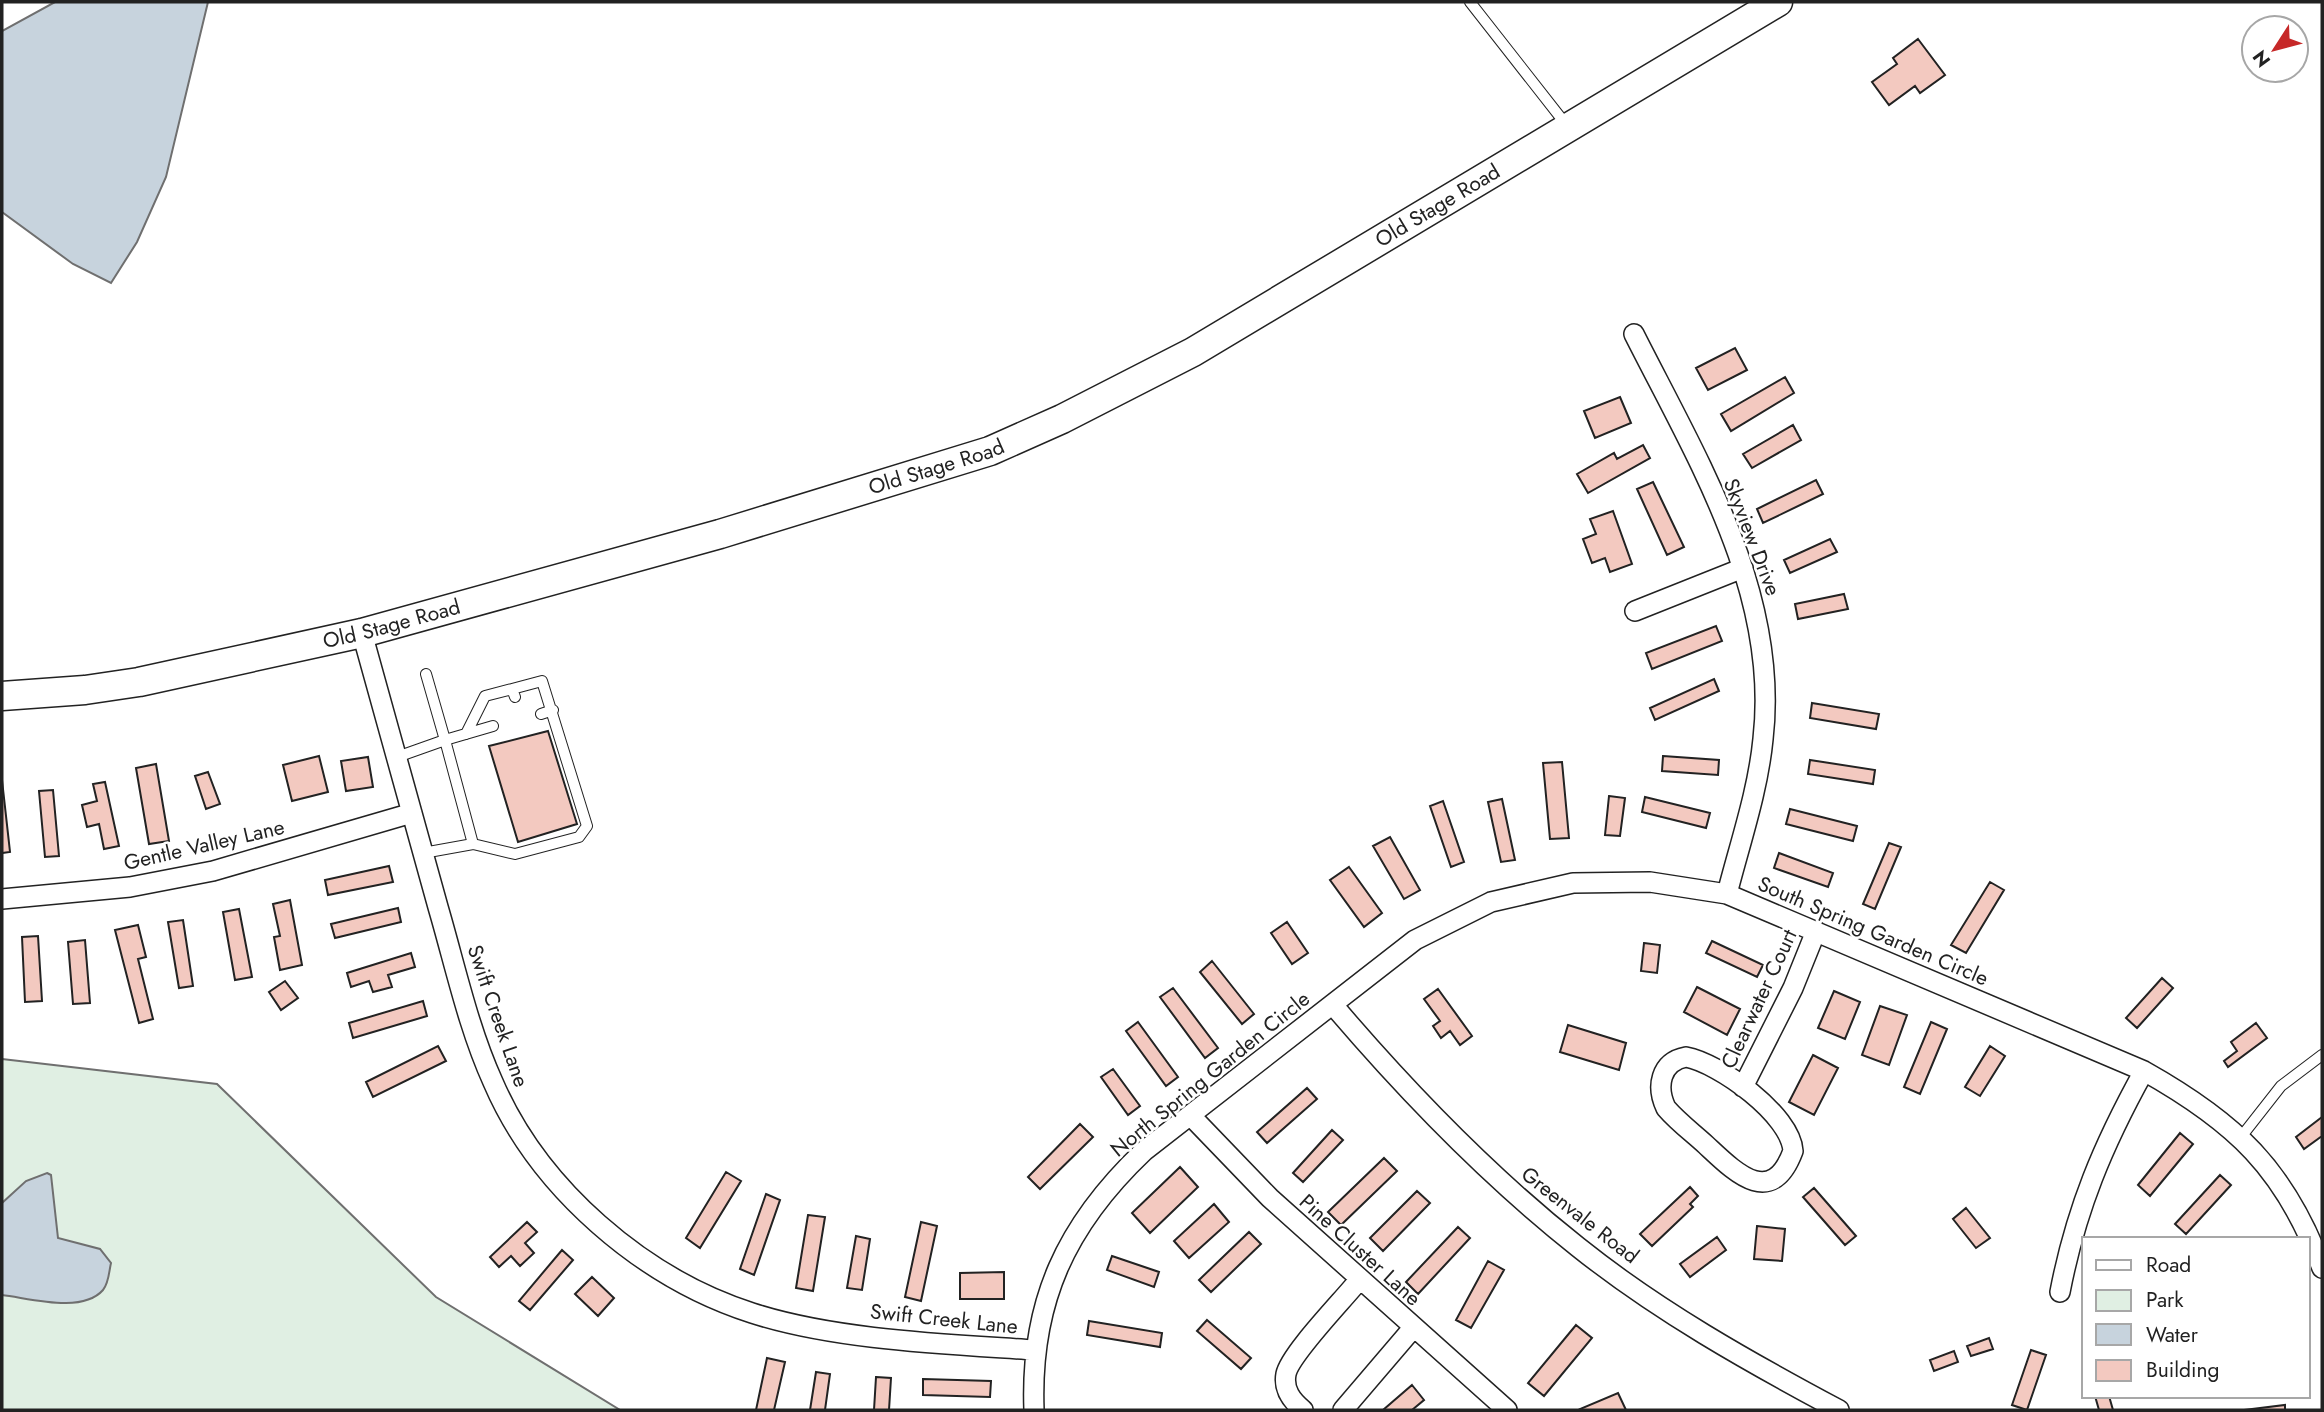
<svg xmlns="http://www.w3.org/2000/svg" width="2324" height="1412" viewBox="0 0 2324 1412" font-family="Jost,sans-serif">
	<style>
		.green { fill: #e0efe3; stroke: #6f6f6f; stroke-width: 2 }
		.water { fill: #c7d3dd; stroke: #6f6f6f; stroke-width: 2 }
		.building { fill: #f3c9c0; stroke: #222; stroke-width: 2 }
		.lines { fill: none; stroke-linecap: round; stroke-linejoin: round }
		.lane-casing { stroke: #222; stroke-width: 12 }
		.street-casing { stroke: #222; stroke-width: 22 }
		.secondary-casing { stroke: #222; stroke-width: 31 }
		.lane { stroke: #fff; stroke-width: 10 }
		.street { stroke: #fff; stroke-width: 19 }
		.secondary { stroke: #fff; stroke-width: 28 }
		.labels { text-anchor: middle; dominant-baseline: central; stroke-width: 5; stroke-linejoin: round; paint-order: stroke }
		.street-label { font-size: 21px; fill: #222; stroke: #fff }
	</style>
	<rect width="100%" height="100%" fill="#fff"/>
	<path class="green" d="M2,1059L217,1084L436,1297L620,1410H2Z"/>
	<path class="water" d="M55,2H208L166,177L137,242L111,283L73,264L2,212V31Z
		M47,1173L51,1175L58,1238L100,1249L111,1263C109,1271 109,1283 103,1290C82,1314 29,1298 2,1295V1203L26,1181Z"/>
	<path class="building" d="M1918,39L1945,75L1920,93L1915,86L1889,105L1872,82L1897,64L1893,58Z
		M1735,348L1747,370L1708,390L1696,368Z
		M1785,377L1794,393L1731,431L1721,414Z
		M1620,397L1631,423L1595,438L1584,411Z
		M1793,425L1801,440L1752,468L1743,454Z
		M1643,445L1650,458L1588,493L1577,474L1614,453L1617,459Z
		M1816,480L1823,494L1763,523L1757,509Z
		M1653,482L1684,547L1667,555L1637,489Z
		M1613,511L1632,564L1610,572L1605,558L1592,563L1583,539L1596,534L1590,519Z
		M1830,539L1837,552L1790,573L1784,560Z
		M1844,594L1848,609L1798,619L1795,604Z
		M1716,626L1722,641L1652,669L1646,653Z
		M1714,679L1719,691L1655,720L1650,708Z
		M1812,703L1879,714L1876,729L1810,718Z
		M548,731L577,824L518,842L489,746Z
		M319,756L328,792L292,801L283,765Z
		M1663,756L1719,760L1718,775L1662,771Z
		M368,757L373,787L346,791L341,761Z
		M1810,760L1875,770L1873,784L1808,774Z
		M1562,762L1569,838L1550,839L1543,763Z
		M156,764L169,841L149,844L136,768Z
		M208,772L220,804L206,809L195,776Z
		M2,780L10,852L2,853Z
		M105,782L119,846L104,849L99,824L87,827L82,805L97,801L93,784Z
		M53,790L59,856L45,857L39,791Z
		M1609,796L1625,798L1620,836L1605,835Z
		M1645,797L1710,813L1706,828L1642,812Z
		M1502,799L1515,860L1501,862L1488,802Z
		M1443,801L1464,862L1451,867L1430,806Z
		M1790,809L1857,826L1853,841L1786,824Z
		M1390,837L1420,890L1404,899L1373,846Z
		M1889,843L1901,847L1875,909L1863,904Z
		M1779,853L1833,873L1828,887L1774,868Z
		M389,866L393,882L328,895L325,880Z
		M1349,867L1382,913L1364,927L1330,880Z
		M1990,882L2004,890L1966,953L1951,945Z
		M290,900L302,965L280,970L274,937L280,936L273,904Z
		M398,908L401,922L335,938L331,924Z
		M239,909L252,977L235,980L223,912Z
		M183,920L193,986L179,988L168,922Z
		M1287,922L1308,953L1292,964L1271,933Z
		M138,925L146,957L138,959L153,1019L139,1023L115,930Z
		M38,936L42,1001L25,1002L22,937Z
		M85,940L90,1003L73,1004L68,942Z
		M1712,941L1763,965L1757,977L1706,953Z
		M1644,943L1660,945L1657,973L1641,971Z
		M411,953L415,967L388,975L392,987L373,992L369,981L351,987L347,973Z
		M1212,961L1254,1014L1242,1024L1200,972Z
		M2162,978L2173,988L2137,1028L2126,1018Z
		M285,981L298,998L281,1010L269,992Z
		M1697,987L1740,1009L1727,1035L1684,1012Z
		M1173,988L1218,1048L1205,1058L1160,997Z
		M1438,989L1472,1036L1460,1045L1450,1031L1441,1038L1433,1026L1440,1021L1424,999Z
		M1834,991L1860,1002L1845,1039L1818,1028Z
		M423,1001L427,1016L353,1038L349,1023Z
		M1880,1006L1907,1015L1889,1065L1862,1055Z
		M1138,1022L1178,1077L1166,1086L1126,1031Z
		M1931,1022L1947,1029L1920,1094L1904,1087Z
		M2256,1023L2267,1038L2228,1067L2224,1061L2237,1051L2231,1042Z
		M1568,1025L1626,1043L1619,1070L1560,1052Z
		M438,1046L446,1061L373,1097L366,1082Z
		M1990,1046L2005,1056L1980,1096L1965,1087Z
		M1813,1055L1838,1068L1814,1115L1789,1102Z
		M1113,1069L1140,1106L1128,1115L1101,1077Z
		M1307,1088L1317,1099L1267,1143L1257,1132Z
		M2322,1117V1136L2304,1149L2296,1137Z
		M1080,1124L1093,1137L1040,1189L1028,1177Z
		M1332,1130L1343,1140L1303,1182L1293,1173Z
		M2180,1133L2193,1144L2150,1196L2138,1185Z
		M1384,1158L1397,1171L1341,1225L1328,1212Z
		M1180,1167L1198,1187L1150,1233L1132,1213Z
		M726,1172L741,1181L700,1248L686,1238Z
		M2220,1175L2231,1185L2186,1234L2175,1224Z
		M1690,1187L1698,1196L1690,1204L1693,1207L1652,1246L1640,1234Z
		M1814,1188L1856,1236L1845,1245L1803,1197Z
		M1417,1191L1430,1203L1383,1251L1370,1238Z
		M766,1194L780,1200L754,1275L740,1269Z
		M1214,1204L1229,1222L1189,1258L1174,1241Z
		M1966,1208L1990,1238L1976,1248L1953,1219Z
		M808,1215L825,1217L813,1291L796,1288Z
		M527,1222L537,1232L525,1243L534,1253L520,1266L511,1256L499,1267L490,1257Z
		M921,1222L937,1226L921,1301L905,1297Z
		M1757,1226L1785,1229L1782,1261L1754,1259Z
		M1458,1227L1470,1238L1418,1294L1406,1282Z
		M1249,1232L1261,1244L1211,1292L1199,1280Z
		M856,1236L870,1239L862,1290L847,1288Z
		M1717,1237L1726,1250L1690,1277L1680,1264Z
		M562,1250L573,1260L530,1310L519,1301Z
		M1112,1256L1159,1272L1154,1287L1107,1270Z
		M1488,1261L1504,1270L1471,1328L1456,1320Z
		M1004,1272V1299H960V1273Z
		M592,1277L614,1298L598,1316L575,1294Z
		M1207,1320L1251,1358L1241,1369L1197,1331Z
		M1089,1321L1162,1333L1160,1347L1087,1335Z
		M1576,1325L1592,1338L1544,1396L1528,1383Z
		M1989,1338L1993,1349L1971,1356L1967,1346Z
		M2031,1350L2046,1355L2027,1410L2012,1405Z
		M1954,1351L1958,1362L1934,1371L1930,1360Z
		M767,1358L785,1362L774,1410H756Z
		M816,1372L830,1374L825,1410H810Z
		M876,1377L891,1378L889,1410H874Z
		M923,1379L991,1381L990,1397L923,1395Z
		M1412,1385L1424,1400L1412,1410H1383Z
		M1618,1393L1626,1410H1581L1580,1409Z
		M2095,1396H2109L2113,1410H2099Z
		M2285,1405V1410H2244Z"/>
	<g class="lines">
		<defs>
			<path id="lane" d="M1470,2L1568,127
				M426,674L445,740L493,726
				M541,714L553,710
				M466,734L485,696L512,689L515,697
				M397,757L445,740L473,844L423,853
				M473,844L515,854L579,837L587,826L542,681L512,689
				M2241,1137L2281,1086L2322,1055"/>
			<path id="street" d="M1634,334C1697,459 1780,593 1763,739C1758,791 1740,843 1727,894
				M1635,611L1743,568
				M362,633C388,724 412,816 438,907C455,965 468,1027 493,1082C539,1189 643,1278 752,1313C835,1340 946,1344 1034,1350
				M2,899L130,887L213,871L412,813
				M1333,1005C1408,1093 1487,1175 1578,1247C1658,1311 1749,1362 1839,1410
				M1686,1057C1719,1063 1791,1115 1793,1151C1771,1210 1734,1171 1706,1145C1693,1133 1678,1122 1666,1108C1656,1087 1660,1062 1686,1057Z
				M1743,1087L1793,988L1816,931
				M1191,1116L1270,1198L1507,1410
				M2060,1292C2076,1209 2103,1145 2144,1071
				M1034,1410C1030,1302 1066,1225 1144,1151L1415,940L1491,902L1573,883L1650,882L1727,894L2144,1071C2235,1122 2285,1169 2322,1268
				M1303,1410C1292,1401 1283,1390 1286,1374C1290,1354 1344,1299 1359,1280
				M1343,1410L1413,1328"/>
			<g id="secondary">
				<path id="s1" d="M2,696L85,690L139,682L362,633L720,534L990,451L1062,419L1193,352L1778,2"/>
			</g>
		</defs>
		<use href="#lane" class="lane-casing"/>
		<use href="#street" class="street-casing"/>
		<use href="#secondary" class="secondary-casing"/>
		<use href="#lane" class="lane"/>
		<use href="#street" class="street"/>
		<use href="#secondary" class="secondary"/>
	</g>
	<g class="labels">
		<g class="street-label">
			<text stroke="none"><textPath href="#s1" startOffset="1531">Old Stage Road</textPath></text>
			<text stroke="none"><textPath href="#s1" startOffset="964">Old Stage Road</textPath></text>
			<text transform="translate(1752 537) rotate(69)">Skyview Drive</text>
			<text stroke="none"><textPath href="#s1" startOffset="397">Old Stage Road</textPath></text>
			<text transform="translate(204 845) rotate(-13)">Gentle Valley Lane</text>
			<text transform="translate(1873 931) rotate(23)">South Spring Garden Circle</text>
			<text transform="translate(1759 999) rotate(-65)">Clearwater Court</text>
			<text transform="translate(498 1016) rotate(71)">Swift Creek Lane</text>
			<text transform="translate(1210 1074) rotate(-39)">North Spring Garden Circle</text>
			<text transform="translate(1580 1215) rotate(38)">Greenvale Road</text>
			<text transform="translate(1360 1250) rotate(42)">Pine Cluster Lane</text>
			<text transform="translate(944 1319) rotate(6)">Swift Creek Lane</text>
		</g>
	</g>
	<rect width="2324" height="1412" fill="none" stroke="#222222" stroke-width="7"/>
	<rect x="2082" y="1237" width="228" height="161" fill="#ffffff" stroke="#a7a7a7" stroke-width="2"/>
	<rect x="2096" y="1260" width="35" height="10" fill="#ffffff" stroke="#a7a7a7" stroke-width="2"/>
	<text x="2146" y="1272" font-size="21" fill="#222222">Road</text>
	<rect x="2096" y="1290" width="35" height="21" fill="#e0efe3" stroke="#a7a7a7" stroke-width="2"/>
	<text x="2146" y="1307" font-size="21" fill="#222222">Park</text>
	<rect x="2096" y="1324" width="35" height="21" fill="#c7d3dd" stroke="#a7a7a7" stroke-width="2"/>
	<text x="2146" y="1342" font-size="21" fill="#222222">Water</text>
	<rect x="2096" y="1360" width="35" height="21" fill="#f3c9c0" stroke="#a7a7a7" stroke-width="2"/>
	<text x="2146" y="1377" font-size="21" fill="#222222">Building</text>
	<g transform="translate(2275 49) rotate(234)"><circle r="33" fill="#ffffff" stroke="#a7a7a7" stroke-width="2"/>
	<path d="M0-5L12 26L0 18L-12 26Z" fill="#c62828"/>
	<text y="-10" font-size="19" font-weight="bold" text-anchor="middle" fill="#222222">N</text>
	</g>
</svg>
